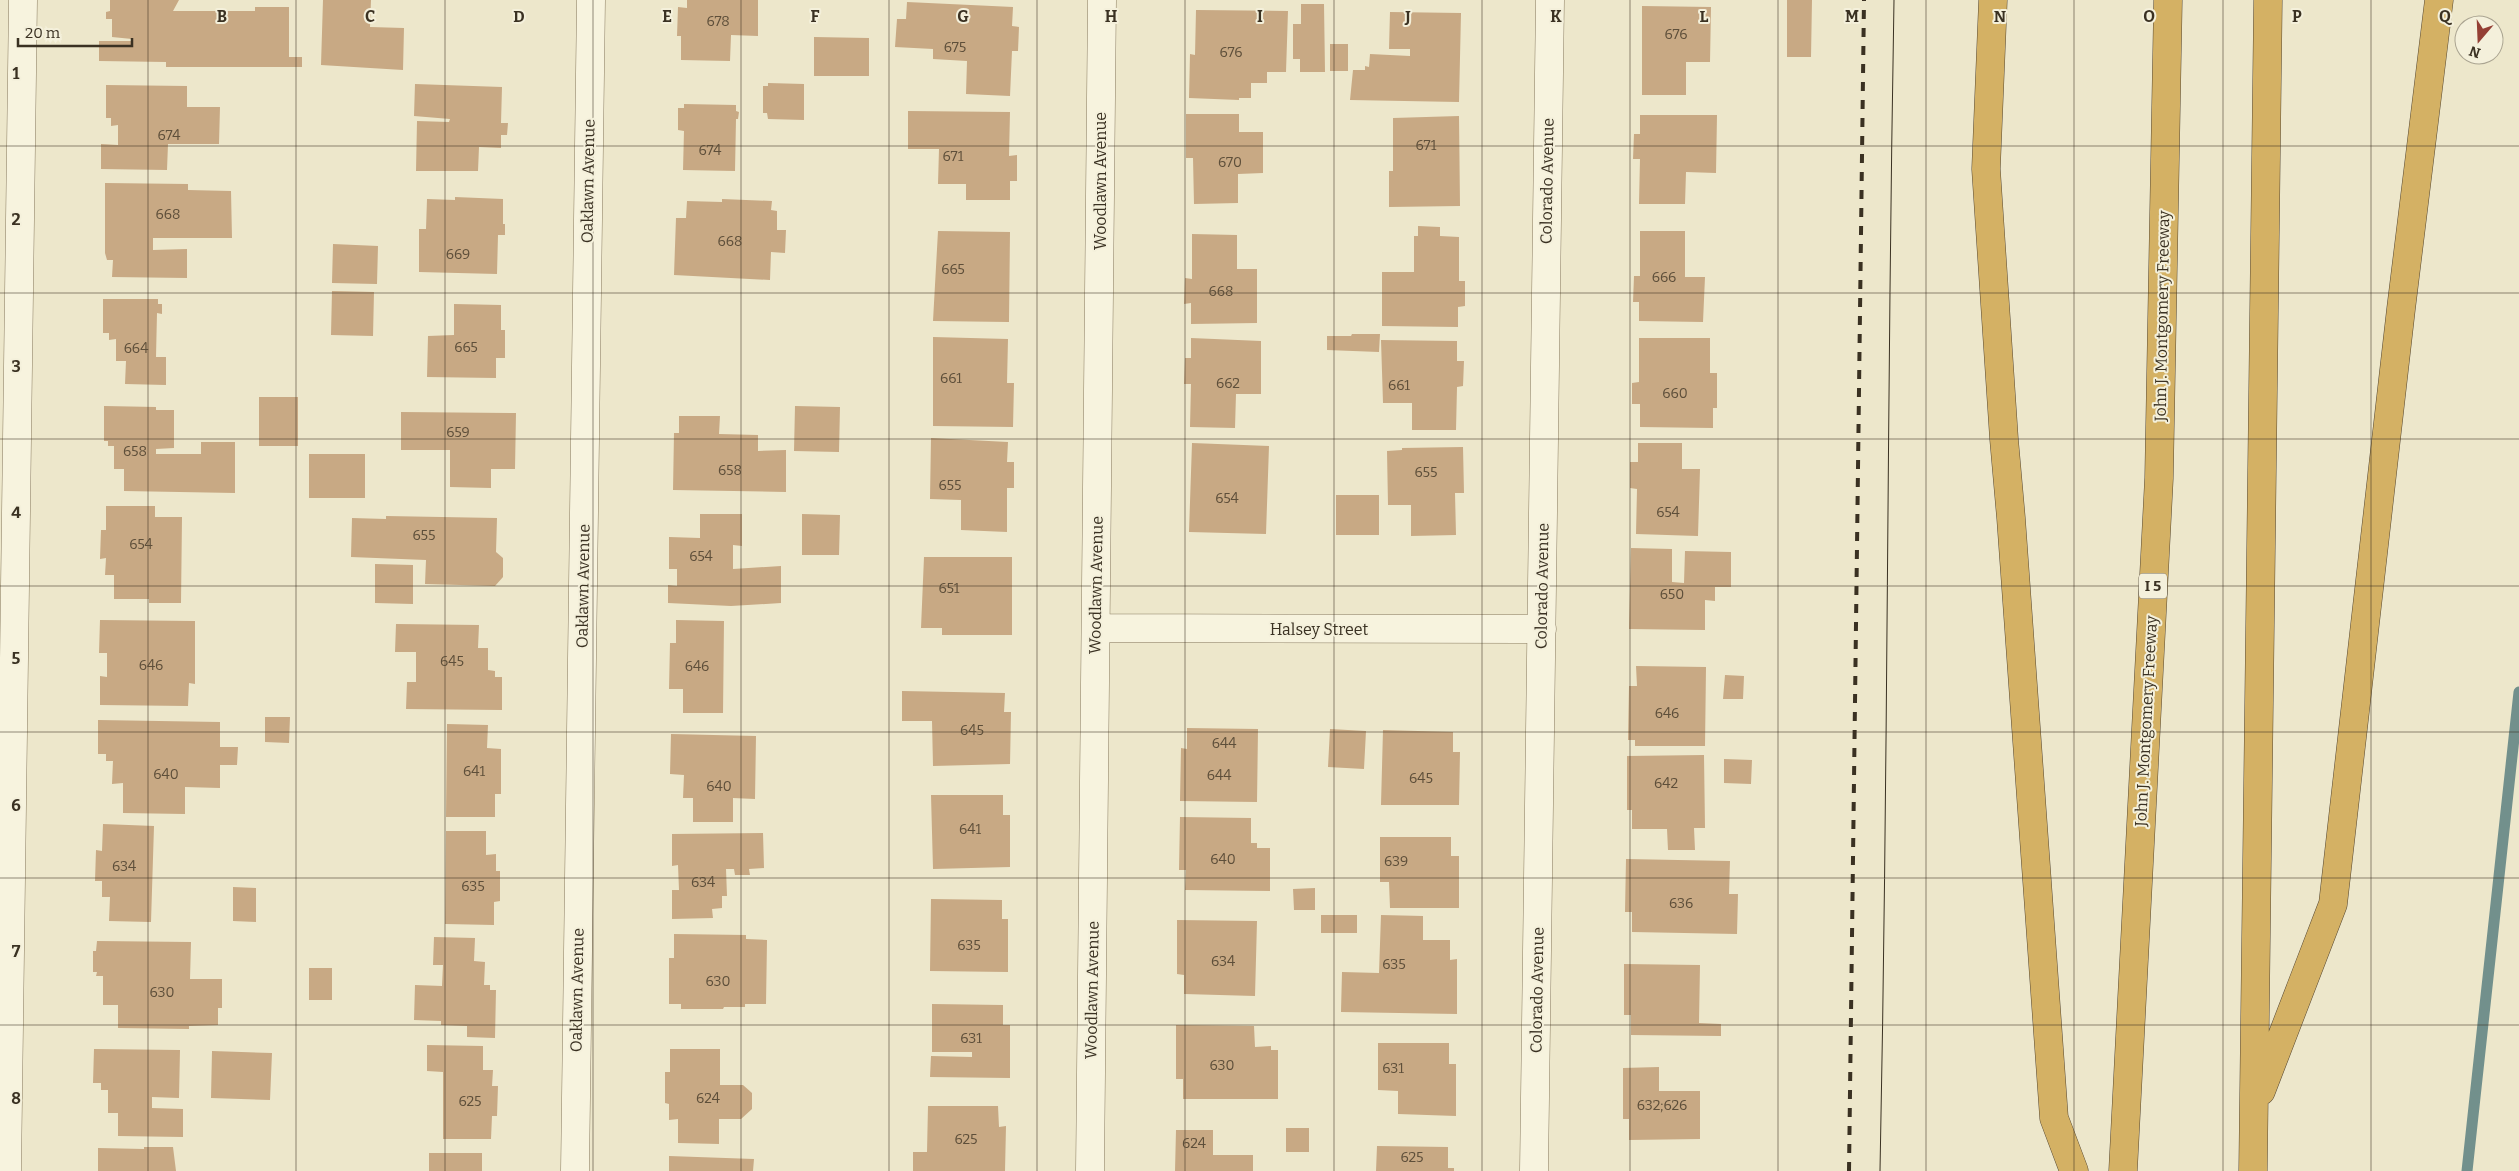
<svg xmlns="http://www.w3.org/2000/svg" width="2519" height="1171" viewBox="0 0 2519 1171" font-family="Bitter,serif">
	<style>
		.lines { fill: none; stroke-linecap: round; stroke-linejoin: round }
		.stream { stroke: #72908c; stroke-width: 11 }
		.building { fill: #c8a984 }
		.minor-casing { stroke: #897b60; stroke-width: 29 }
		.highway-casing { stroke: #574934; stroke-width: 29 }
		.minor { stroke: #f7f3de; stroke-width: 28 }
		.highway { stroke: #d4b164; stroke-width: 28 }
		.tram { stroke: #3a3122; stroke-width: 1 }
		.rail { stroke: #3a3122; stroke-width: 4; stroke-dasharray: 9 9; stroke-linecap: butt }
		.grid { fill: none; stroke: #3a3122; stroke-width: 1; stroke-opacity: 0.55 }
		.labels { text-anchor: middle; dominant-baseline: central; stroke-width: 4; stroke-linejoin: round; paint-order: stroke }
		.number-label { font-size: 14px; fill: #5e4f3a }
		.shield { fill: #f4f0db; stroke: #726a5a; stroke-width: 1 }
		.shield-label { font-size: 15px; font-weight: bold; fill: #3a3122 }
		.street-label { font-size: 16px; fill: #3a3122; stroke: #f4f0db }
		.grid-label { font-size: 16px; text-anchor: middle; font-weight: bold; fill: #3a3122; stroke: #f4f0db; stroke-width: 4; stroke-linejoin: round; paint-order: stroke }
	</style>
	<rect width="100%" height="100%" fill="#ede7cb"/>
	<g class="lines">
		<path class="stream" d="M2467,1171L2519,692"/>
	</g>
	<path class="building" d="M110,0H179L173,11H255V7H289V57H302V67H166V62L99,61V41H132V39L112,37V19H106V12L110,11Z
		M323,0H371L370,27L404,28L403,70L321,65Z
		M687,0H758V36L731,35L730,61L681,60V36H677L678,7L687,8Z
		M1787,0H1812L1811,57H1787Z
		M907,2L1013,7L1012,26L1019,27L1018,51H1012L1010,96L966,94L967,61L933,59V49L895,47L897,19H906Z
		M1301,4H1324L1325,72H1300V59H1293V24H1301Z
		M1642,6L1711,7L1710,62H1686V95H1642Z
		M1196,10L1288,11L1286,72H1267V83H1251V98H1239V100L1189,98L1190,54L1195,55Z
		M1390,12L1461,13L1459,102L1350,100L1353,70H1365V66L1369,67L1370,54L1410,56V49H1389Z
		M814,37L869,38V76H814Z
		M1330,44H1348V71H1330Z
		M768,83L804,84V120L768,119L767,113H763V86H768Z
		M415,84L502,87L501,123H508L507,135H501V148L479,147L478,171H416L417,121L449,122L450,119L414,116Z
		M106,85L187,86V107H220L219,144H168L167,170L101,169V144L118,145V125L111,126V118H106Z
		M684,104L736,105V111L739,112L738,119H736L735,171L683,170L684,131L678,130V108H684Z
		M908,111L1010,112L1009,156L1017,155V181H1010V200H966V184H938L939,149H908Z
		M1186,114H1239V132H1263V173L1238,174V203L1194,204L1193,158H1186Z
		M1640,115H1717L1716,173L1686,172L1685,204H1639L1640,159H1633L1634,134H1640Z
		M1459,116L1460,206L1389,207V171H1393V118Z
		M105,183L188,184V190L231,191L232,238H153V250L187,249V278L112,277L113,260H107L105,253Z
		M455,197L503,199V224H505V235H498L497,274L419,272V229H426L427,199L455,200Z
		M722,199L772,201L771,210L777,211V230H786L785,253L771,252L770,280L674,275L676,218H686L687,201L722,202Z
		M1418,226L1440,227V236L1459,237V281H1465V306L1458,307V327L1382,326V272H1414V236H1418Z
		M938,231L1010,232L1009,322L933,321Z
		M1640,231H1685V277H1705L1703,322L1639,321V302H1633L1634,276H1640Z
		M1192,234L1237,235V269H1257V323L1191,324V303L1184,304L1185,278L1192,279Z
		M333,244L378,246L377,284L332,283Z
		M332,291L374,292L373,336L331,335Z
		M103,299H158V304H162V314L157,313L156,357H166V385L125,384L126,361H116V339L109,340V333H103Z
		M454,304L501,305V330H505V358H496V378L427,377L428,336L454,335Z
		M1352,334H1380L1379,352L1327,350V336H1351Z
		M933,337L1008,339L1007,383H1014L1013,427L933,426Z
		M1191,338L1261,341V394H1236L1235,428L1190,427L1191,384H1184L1185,358H1191Z
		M1639,338H1710V373H1717V408H1713V428L1640,427V404H1632V383L1639,382Z
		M1381,340L1457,341V361H1464L1463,386L1457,387L1456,430H1412V403H1383Z
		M259,397H298V446H259Z
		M104,406L156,407V410H174V448L156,449V454H201V442H235V493L124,491V469H114V446H108V441H104Z
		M795,406L840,407L839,452L794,451Z
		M401,412L516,413L515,469H491V488L450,487V450H401Z
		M679,416H720L719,434L758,435V451L786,450V492L673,490L674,433H679Z
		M931,438L1008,442L1007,462H1014V488H1007V532L961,530V500L930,499Z
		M1192,443L1269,446L1266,534L1189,532Z
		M1638,443H1682V469H1700L1698,536L1636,534L1637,489L1630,488V462H1638Z
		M1463,447L1464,493H1455L1456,535L1411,536V505H1388L1387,451L1402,450V448Z
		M309,454H365V498H309Z
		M1336,495H1379V535H1336Z
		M106,506H155V517H182L181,603H149V599H114V575H105L106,558L100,559L101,530H106Z
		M700,514H742V546L733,545V569L781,566V603L731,606L668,603V585L677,586V569H669V537L700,538Z
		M802,514L840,515L839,555H802Z
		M386,516L497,518L496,552L503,558V577L495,586L425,584L426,560L351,557L352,518L386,519Z
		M1631,548L1672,549V582L1684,583L1685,551L1731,552V587H1715V601L1705,600V630L1629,629Z
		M924,557H1012V635H942V628H921Z
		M375,564L413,565V604L375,603Z
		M100,620L195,621V684L189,683L188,706L100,705V676L107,677V653H99Z
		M676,620L724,621L723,713H683V689H669L670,643H676Z
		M396,624L479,625L478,648H488V670L495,671V677H502V710L406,709L407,682H416V652H395Z
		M1636,666L1706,667L1705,746H1635V740H1628L1629,686H1637Z
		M1725,675L1744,676L1743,699H1723Z
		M902,691L1005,693L1004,712H1011L1010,764L933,766L932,721H902Z
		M265,717H290L289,743L265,742Z
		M98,720L220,722V747H238L237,765H220V788L185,787V814L123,813V783L112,784L113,761H106V754H98Z
		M447,724L488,725L487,748L501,749V794H495V817H446Z
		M1187,728L1258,729L1257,802L1180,801L1181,748L1187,749Z
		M1330,729L1366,731L1364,769L1328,767Z
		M1383,730L1453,732V752H1460L1459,805H1381Z
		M671,734L756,736L755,799L733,798V822H693V798H683L684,775L670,774Z
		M1704,755L1705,828H1694L1695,850H1668L1667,829H1632V810H1627V756Z
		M1724,759L1752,760L1751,784L1724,783Z
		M931,795H1003V815H1010V867L933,869Z
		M1180,817L1251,818V843H1257V848H1270V891L1185,890L1186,870H1179Z
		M103,824L154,826L151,922L109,921L110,897H102V881H95L96,850L102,851Z
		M446,831H486V855L496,854V871H500V901L494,902V925L445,924Z
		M763,833L764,868L749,869L750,875H735L734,869H726L727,896H722V908L712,909L713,918L672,919V890H679L678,865L672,866V834Z
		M1380,837H1451V856H1459V908H1390L1389,882H1380Z
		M1626,859L1730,861L1729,894H1738L1737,934L1632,932V912H1625Z
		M233,887L256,888V922L233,921Z
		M1315,888V910H1294L1293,889Z
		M931,899L1002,900V919H1008V972L930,971Z
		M1321,915H1357V933H1321Z
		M1381,915L1423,916V940H1450V960L1457,959V1014L1341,1012L1342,972L1379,973Z
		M1177,920L1257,921L1255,996L1184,994V975L1177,974Z
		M674,934L746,935V939L767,940L766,1004H745V1007H724L723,1009H681V1004H669V958H674Z
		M434,937L475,938L474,961L485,962L484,985H490V990H496L495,1038L467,1037V1026L441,1025V1021L414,1020L415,985L442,986L443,965H433Z
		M97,941L191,942L190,979H222V1008H218V1025L189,1026V1029L118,1028V1005H103V976H96L97,972H93V951H96Z
		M1624,964L1700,965L1699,1023L1721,1024V1036L1631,1035V1015H1624Z
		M309,968H332V1000H309Z
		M932,1004L1003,1005V1025H1010V1078L930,1077L931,1056L972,1057V1052H932Z
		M1176,1025L1254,1026L1255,1047L1271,1046V1050H1278V1099H1183V1079H1176Z
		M1378,1043H1449V1064H1456V1116L1398,1114V1091L1378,1090Z
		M427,1045L483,1046V1070H493L492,1086H498L497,1116H492L491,1139H443V1072L427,1071Z
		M94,1049L180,1050L179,1098L152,1097V1108L183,1109V1137L118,1136V1113H108V1090H101V1083H93Z
		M670,1049H720V1085H743L752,1093V1109L741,1119H719V1144L678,1143V1119L669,1120V1104L665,1103V1072H670Z
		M212,1051L272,1053L270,1100L211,1098Z
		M1659,1067V1091H1700V1139L1629,1140V1119H1623V1068Z
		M928,1106H998L999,1127L1006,1126L1005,1171H913V1152H927Z
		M1286,1128H1309V1152H1286Z
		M1176,1130H1213V1155H1253V1171H1175Z
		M1377,1146L1448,1147V1168H1454V1171H1376Z
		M144,1147H173L176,1171H98V1148L144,1149Z
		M429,1153H482V1171H429Z
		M669,1156L754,1159L753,1171H669Z"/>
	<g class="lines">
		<defs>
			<path id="minor" d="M1096,628L1542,629
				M7,1171L23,0
				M575,1171L591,0
				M1090,1171L1102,0
				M1534,1171L1550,0"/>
			<path id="highway" d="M1993,0L1986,169L2004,439L2011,518L2054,1118L2074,1171
				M2261,1091L2333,904L2401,309L2439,0
				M2123,1171L2159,478L2168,0
				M2253,1171L2268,0"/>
		</defs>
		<use href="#minor" class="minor-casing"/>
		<use href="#highway" class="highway-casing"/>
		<use href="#minor" class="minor"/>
		<use href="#highway" class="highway"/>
		<path class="tram" d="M1880,1171C1888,781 1887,390 1894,0"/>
		<path class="rail" d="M1849,1171L1864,0"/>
	</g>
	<path class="grid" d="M148,0V1171M296,0V1171M445,0V1171M593,0V1171M741,0V1171M889,0V1171M1037,0V1171M1185,0V1171M1334,0V1171M1482,0V1171M1630,0V1171M1778,0V1171M1926,0V1171M2074,0V1171M2223,0V1171M2371,0V1171M0,146H2519M0,293H2519M0,439H2519M0,586H2519M0,732H2519M0,878H2519M0,1025H2519"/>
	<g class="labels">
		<g class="number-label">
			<text x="718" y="21">678</text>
			<text x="1676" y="34">676</text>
			<text x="955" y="47">675</text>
			<text x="1231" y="52">676</text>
			<text x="169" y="135">674</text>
			<text x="1426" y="145">671</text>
			<text x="710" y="150">674</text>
			<text x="953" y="156">671</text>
			<text x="1230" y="162">670</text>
			<text x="168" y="214">668</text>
			<text x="730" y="241">668</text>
			<text x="458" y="254">669</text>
			<text x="953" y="269">665</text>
			<text x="1664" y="277">666</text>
			<text x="1221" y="291">668</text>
			<text x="466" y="347">665</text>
			<text x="136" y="348">664</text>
			<text x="951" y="378">661</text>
			<text x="1228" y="383">662</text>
			<text x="1399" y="385">661</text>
			<text x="1675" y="393">660</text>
			<text x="458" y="432">659</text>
			<text x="135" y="451">658</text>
			<text x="730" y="470">658</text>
			<text x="1426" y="472">655</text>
			<text x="950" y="485">655</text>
			<text x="1227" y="498">654</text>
			<text x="1668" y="512">654</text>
			<text x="424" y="535">655</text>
			<text x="141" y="544">654</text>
			<text x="701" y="556">654</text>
			<text x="949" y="588">651</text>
			<text x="1672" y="594">650</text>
			<text x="452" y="661">645</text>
			<text x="151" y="665">646</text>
			<text x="697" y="666">646</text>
			<text x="1667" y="713">646</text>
			<text x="972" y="730">645</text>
			<text x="1224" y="743">644</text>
			<text x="474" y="771">641</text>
			<text x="166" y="774">640</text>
			<text x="1219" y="775">644</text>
			<text x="1421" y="778">645</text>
			<text x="1666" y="783">642</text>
			<text x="719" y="786">640</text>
			<text x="970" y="829">641</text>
			<text x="1223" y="859">640</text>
			<text x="1396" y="861">639</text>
			<text x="124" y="866">634</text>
			<text x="703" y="882">634</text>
			<text x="473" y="886">635</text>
			<text x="1681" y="903">636</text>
			<text x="969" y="945">635</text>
			<text x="1223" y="961">634</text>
			<text x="1394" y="964">635</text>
			<text x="718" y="981">630</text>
			<text x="162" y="992">630</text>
			<text x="971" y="1038">631</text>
			<text x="1222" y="1065">630</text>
			<text x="1393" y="1068">631</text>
			<text x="708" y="1098">624</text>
			<text x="470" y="1101">625</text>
			<text x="1662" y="1105">632;626</text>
			<text x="966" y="1139">625</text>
			<text x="1194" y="1143">624</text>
			<text x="1412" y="1157">625</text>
		</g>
		<rect class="shield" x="2139" y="573.5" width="28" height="25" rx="4"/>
		<g class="shield-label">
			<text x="2153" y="586">I 5</text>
		</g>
		<g class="street-label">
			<text transform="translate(588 181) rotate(-89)">Oaklawn Avenue</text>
			<text transform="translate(1100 181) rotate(-90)">Woodlawn Avenue</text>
			<text transform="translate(1547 181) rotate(-89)">Colorado Avenue</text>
			<text transform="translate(2162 316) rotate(-89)">John J. Montgomery Freeway</text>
			<text transform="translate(1096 585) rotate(-89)">Woodlawn Avenue</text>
			<text transform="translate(583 586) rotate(-89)">Oaklawn Avenue</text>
			<text transform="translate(1542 586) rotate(-89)">Colorado Avenue</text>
			<text x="1319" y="629">Halsey Street</text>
			<text transform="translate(2146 721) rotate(-87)">John J. Montgomery Freeway</text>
			<text transform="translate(577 990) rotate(-89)">Oaklawn Avenue</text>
			<text transform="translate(1092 990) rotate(-89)">Woodlawn Avenue</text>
			<text transform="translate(1537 990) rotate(-89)">Colorado Avenue</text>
		</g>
	</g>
	<g class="grid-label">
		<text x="222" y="22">B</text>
		<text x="370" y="22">C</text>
		<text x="519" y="22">D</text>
		<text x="667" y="22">E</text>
		<text x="815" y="22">F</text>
		<text x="963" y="22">G</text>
		<text x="1111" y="22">H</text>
		<text x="1260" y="22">I</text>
		<text x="1408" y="22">J</text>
		<text x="1556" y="22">K</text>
		<text x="1704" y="22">L</text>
		<text x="1852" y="22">M</text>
		<text x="2000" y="22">N</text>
		<text x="2149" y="22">O</text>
		<text x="2297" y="22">P</text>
		<text x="2445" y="22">Q</text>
		<text x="16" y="79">1</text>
		<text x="16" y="225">2</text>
		<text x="16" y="372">3</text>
		<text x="16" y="518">4</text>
		<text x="16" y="664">5</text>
		<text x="16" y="811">6</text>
		<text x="16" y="957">7</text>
		<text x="16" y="1104">8</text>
	</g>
	<g transform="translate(2479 40) rotate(199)"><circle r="24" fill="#f4f0db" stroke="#aaa491"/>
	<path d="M0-4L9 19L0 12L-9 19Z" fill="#943f34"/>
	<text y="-8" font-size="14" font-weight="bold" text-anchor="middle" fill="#3a3122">N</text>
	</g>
	<path d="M18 38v8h114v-8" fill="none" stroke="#3a3122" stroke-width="2.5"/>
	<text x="25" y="38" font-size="15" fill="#3a3122" stroke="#f4f0db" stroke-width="4" paint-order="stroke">20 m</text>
</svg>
